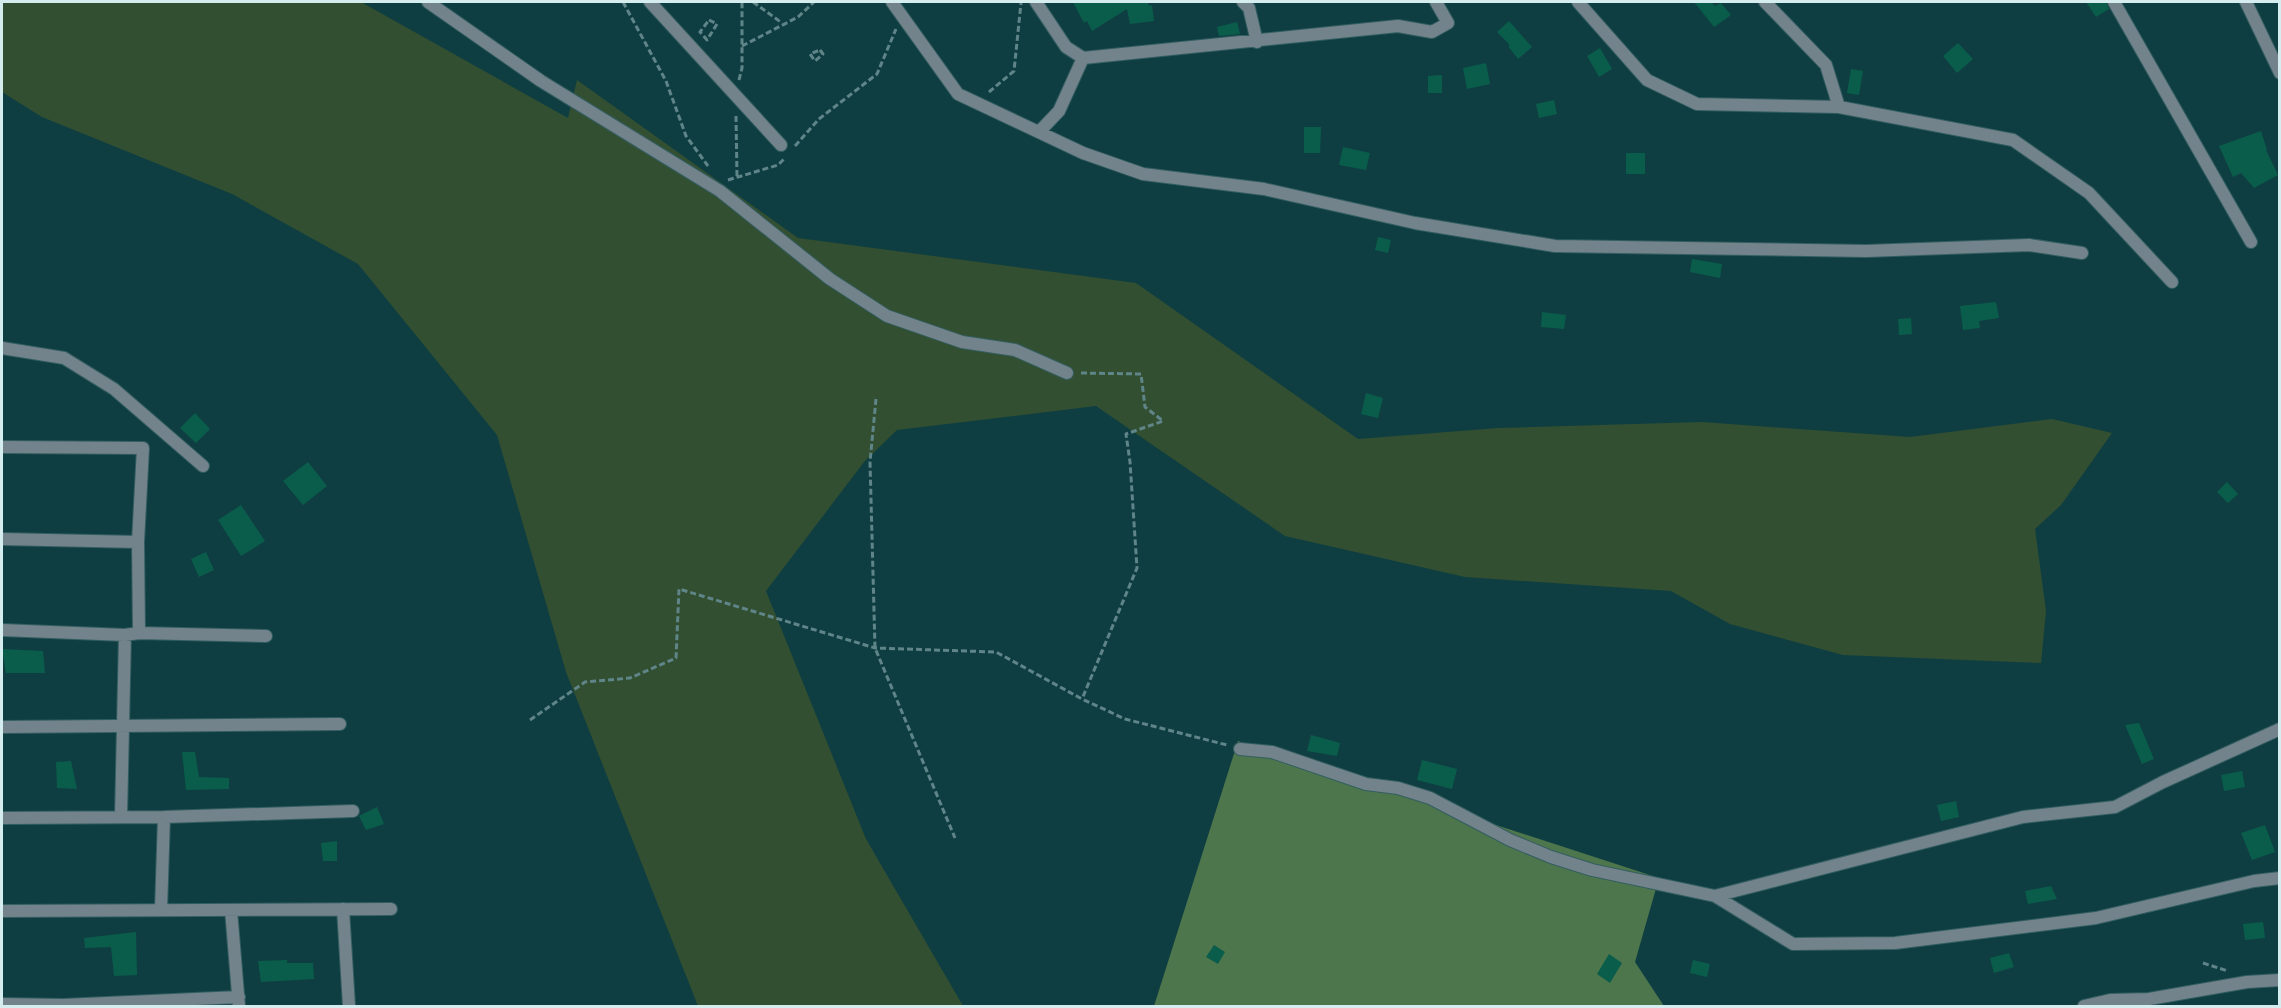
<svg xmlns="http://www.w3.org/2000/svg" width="2281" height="1008" viewBox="0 0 2281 1008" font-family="Signika,sans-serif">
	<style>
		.green { fill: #324f31 }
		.forest { fill: #4e764c }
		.building { fill: #0a5d4b }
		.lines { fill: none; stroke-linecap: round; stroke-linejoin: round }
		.street-casing { stroke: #335e61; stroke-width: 14 }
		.path { stroke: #5f8588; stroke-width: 3; stroke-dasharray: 6 3; stroke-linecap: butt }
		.street { stroke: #73838b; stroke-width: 12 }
	</style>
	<rect width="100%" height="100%" fill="#0f3e42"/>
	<path class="green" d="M2,2H361L568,118L577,80L798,238L1136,283L1358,439L1498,428L1702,422L1910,437L2052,419L2112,433L2061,505L2035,529L2046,611L2041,663L1843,655L1730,624L1671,591L1465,577L1285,536L1096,406L897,430L864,462L766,591L866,839L963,1006H698L566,672L497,435L358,264L232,194L42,117L2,92Z"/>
	<path class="forest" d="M1238,741L1659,878L1635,962L1664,1006H1154Z"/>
	<path class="building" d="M1073,2H1148L1149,6L1152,5L1154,21L1130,24L1127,9L1092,31L1087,21L1084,23Z
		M1694,2H1711L1715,6L1721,3L1731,15L1714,27Z
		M2086,2H2106L2109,9L2096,17Z
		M1509,21L1532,47L1518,59L1508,46L1510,45L1497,32Z
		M1237,22L1240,34L1219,36L1217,27Z
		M1958,43L1973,59L1957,73L1943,56Z
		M1600,48L1612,69L1599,77L1587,56Z
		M1486,63L1490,84L1467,89L1463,68Z
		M1851,69L1863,71L1859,95L1847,93Z
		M1442,75V93H1428V76Z
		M1554,100L1557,114L1539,118L1536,104Z
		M1304,127H1321L1320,153H1304Z
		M2261,131L2267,150H2266L2278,175L2254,188L2241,173L2233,177L2219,146Z
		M1343,147L1370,153L1366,170L1339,165Z
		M1626,153H1645V174H1626Z
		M1378,237L1391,240L1388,253L1375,250Z
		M1692,259L1722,264L1720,278L1690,272Z
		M1996,302L1999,318L1979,321L1980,328L1963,330L1960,306Z
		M1542,312L1566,315L1564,329L1541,327Z
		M1911,318L1912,334L1899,335L1898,319Z
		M1366,393L1383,398L1378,418L1361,414Z
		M195,413L210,429L196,443L180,428Z
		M308,462L327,486L303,505L283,481Z
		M2227,482L2238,494L2228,503L2217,492Z
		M241,505L265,541L241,556L218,520Z
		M206,552L214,570L199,577L191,559Z
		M2,649L43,651L45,673H6Z
		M2139,723L2154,759L2142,764L2125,725Z
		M1311,735L1340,743L1337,756L1307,751Z
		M182,752H195L199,777L229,778V789L186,790Z
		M1422,760L1457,769L1452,789L1417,780Z
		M71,761L77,789L57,788L56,762Z
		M2242,771L2245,787L2224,791L2221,775Z
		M1956,801L1959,817L1941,821L1937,805Z
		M377,807L384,824L366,830L359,816Z
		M2265,825L2275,852L2252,860L2241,833Z
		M337,841V861H323L321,843Z
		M2051,886L2057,899L2028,904L2025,891Z
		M2263,922L2265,938L2245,940L2243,924Z
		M136,932L137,975L114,976L111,947L85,948L84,938Z
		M1214,945L1225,952L1218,964L1206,957Z
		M2009,953L2014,967L1994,973L1990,958Z
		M1609,954L1622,963L1610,983L1597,974Z
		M287,960V963H313L314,979L261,982L258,961Z
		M1693,960L1710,964L1707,977L1690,973Z"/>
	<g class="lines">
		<defs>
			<path id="street" d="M428,2L541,81L720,191L830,279L887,316L962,342L1015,350L1067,373
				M650,2L781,145
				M892,2L958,94L1083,153L1143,174L1264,189L1415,223L1555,246L1866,251L2029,245L2082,253
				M1036,2L1066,47L1083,58L1398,26L1432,32L1448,23L1436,2
				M1243,2L1249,8L1257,42
				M1578,2L1647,80L1697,104L1839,107L2013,140L2089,193L2172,282
				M1765,2L1826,65L1839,107
				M2114,2L2251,242
				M2246,2L2280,73
				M1039,132L1059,111L1083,58
				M2,348L64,358L114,389L203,466
				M2,447L143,448L138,542L139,633
				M2,539L138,542
				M2,630L125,635L139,633L266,636
				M2,727L340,724
				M1240,749L1272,752L1366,784L1398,788L1430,798L1510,840L1551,857L1592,870L1715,896L1793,944L1895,943L2096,918L2254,881L2280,878
				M121,817L125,635
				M2,818L164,817L353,811
				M1715,896L2023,817L2115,807L2163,782L2280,729
				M343,909L349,1006
				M161,910L164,817
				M231,910L239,1006
				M2,911L391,909
				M2,1004L63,1005L239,997
				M2084,1006L2110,1000L2149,999L2247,982L2280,980"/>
		</defs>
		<use href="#street" class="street-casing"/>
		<path class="path" d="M623,2L666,81L686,136L708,166
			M753,2L782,23
			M709,20L717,24L707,40L700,32Z
			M742,46L798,17L814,2
			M820,50L823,54L815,61L810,54Z
			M739,80L742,68V2
			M989,92L1014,71L1021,3
			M736,116L737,177
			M795,146L819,119L877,74L896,29
			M728,180L778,165L785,158
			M1081,373L1141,374L1145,407L1163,421L1126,434L1130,462L1137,568L1082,699
			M876,399L870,462L875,648L955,838
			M530,720L585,682L630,678L676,658L679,589L875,648L996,652L1082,699L1125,719L1227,745
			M2203,963L2228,971"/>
		<use href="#street" class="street"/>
	</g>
	<rect width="2281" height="1008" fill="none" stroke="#d6edef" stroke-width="6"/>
</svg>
